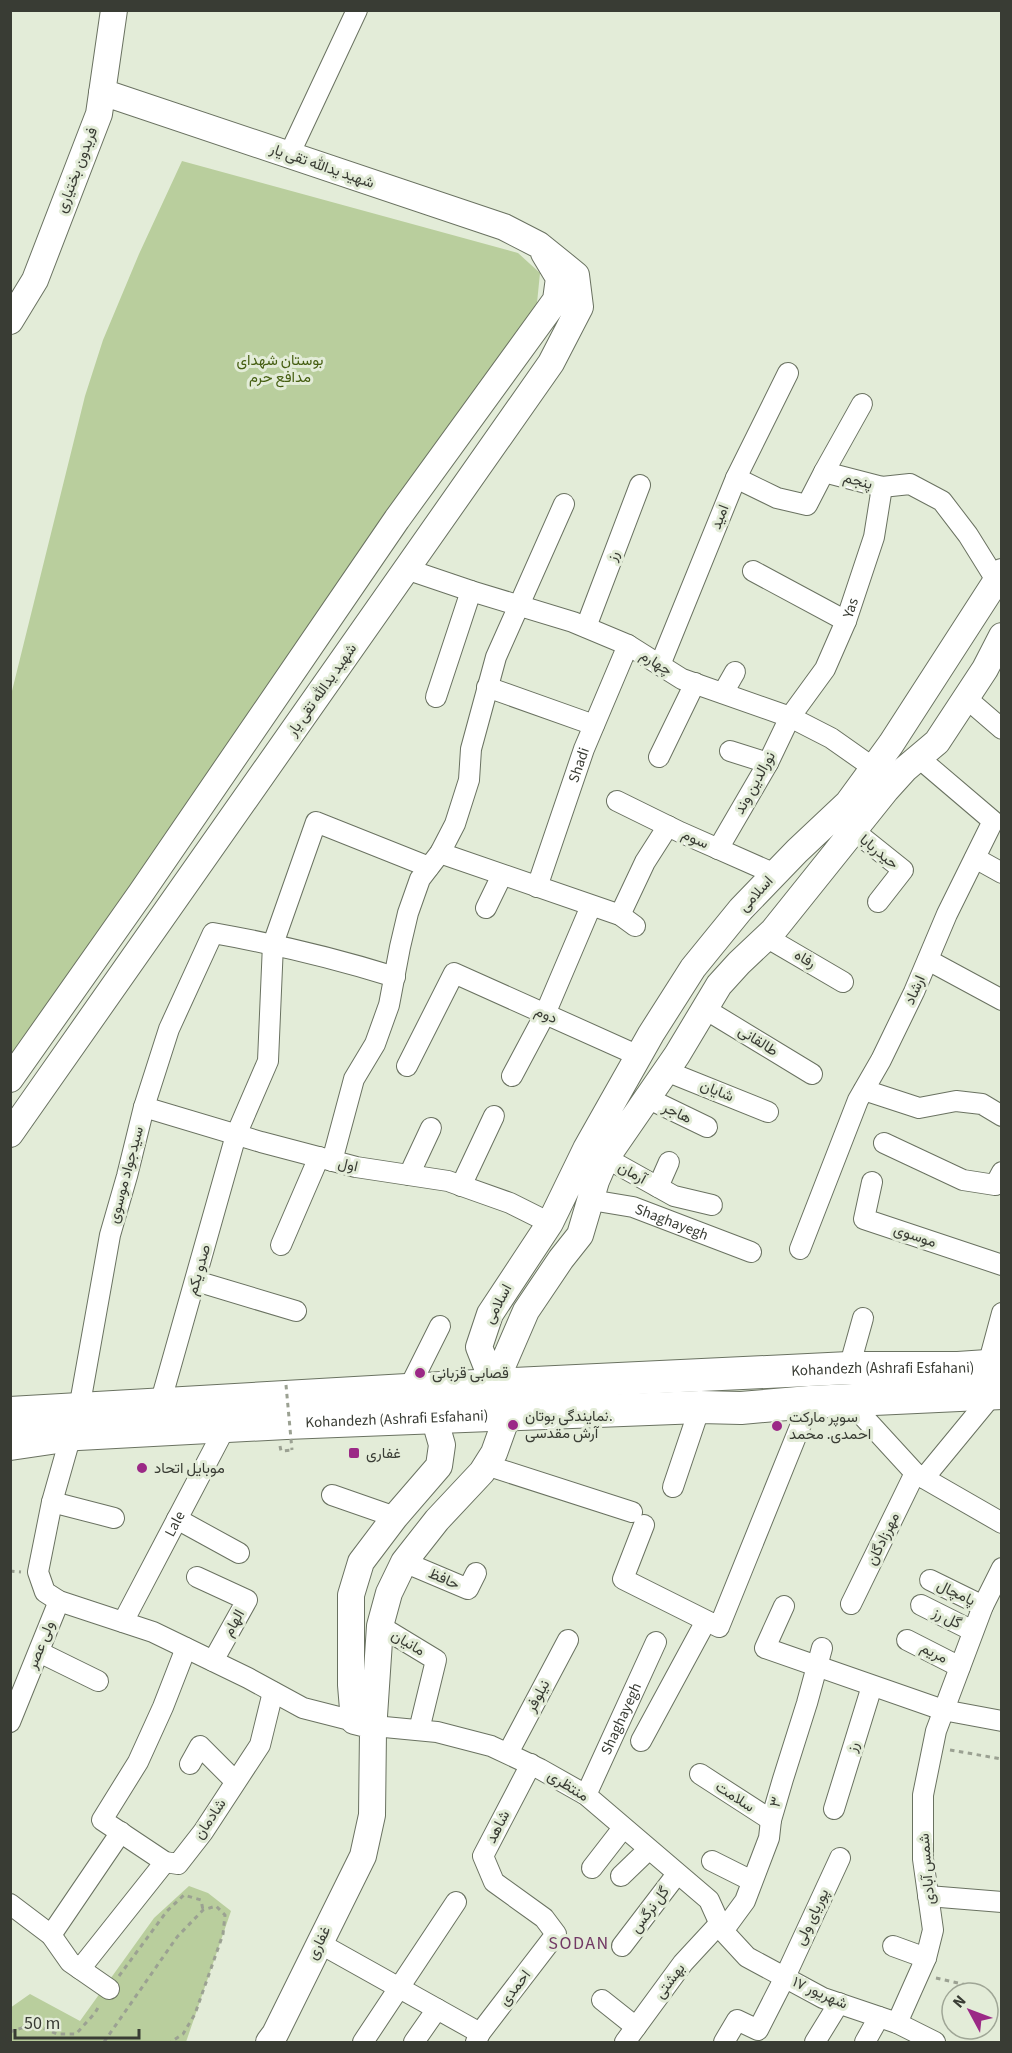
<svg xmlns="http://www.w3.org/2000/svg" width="1012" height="2053" viewBox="0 0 1012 2053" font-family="'Source Sans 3',Vazirmatn,sans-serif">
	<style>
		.green { fill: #b9ce9d }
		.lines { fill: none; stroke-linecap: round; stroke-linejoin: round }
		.minor-casing { stroke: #6a7261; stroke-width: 22 }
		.tertiary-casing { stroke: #6a7261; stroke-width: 28 }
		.primary-casing { stroke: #6a7261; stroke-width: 34 }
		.path { stroke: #9ba192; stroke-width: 3; stroke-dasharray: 4.5 4.5; stroke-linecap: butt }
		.minor { stroke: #fff; stroke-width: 20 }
		.tertiary { stroke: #fff; stroke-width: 26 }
		.primary { stroke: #fff; stroke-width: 32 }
		.path-bridge { stroke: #9ba192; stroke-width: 3; stroke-dasharray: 4.5 4.5; stroke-linecap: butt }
		.poi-dot { fill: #9b2986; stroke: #e3ecd8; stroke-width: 2 }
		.labels { text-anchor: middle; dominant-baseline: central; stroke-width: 6; stroke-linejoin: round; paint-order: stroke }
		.street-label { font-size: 15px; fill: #393c34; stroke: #e3ecd8 }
		.park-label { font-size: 15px; fill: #465f12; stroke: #e3ecd8 }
		.poi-label { font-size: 15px; fill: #393c34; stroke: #e3ecd8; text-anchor: start }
		.quarter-label { font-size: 18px; letter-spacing: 1.5px; fill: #713864; stroke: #e3ecd8 }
	</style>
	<rect width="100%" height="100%" fill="#e3ecd8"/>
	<path class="green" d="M182,161L518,253L540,273L537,303L11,1057V695L85,396L103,340L139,254Z
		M189,1886L208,1893L231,1911L186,2042H11L10,2008L30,1994L80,2021L154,1918Z"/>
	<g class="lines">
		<defs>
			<g id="minor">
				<path d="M289,155L357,10"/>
				<path d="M824,472L862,404"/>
				<path d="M736,478L777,498L807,505L824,472L882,487L910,484L942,501L968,535L996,580"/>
				<path d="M406,569L471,591L573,622L628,645L682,679L790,717L831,738L885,776"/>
				<path d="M753,571L846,621"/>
				<path d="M586,627L640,485"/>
				<path d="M660,665L736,478L788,373"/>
				<path d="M487,687L594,725"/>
				<path d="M723,693L735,672"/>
				<path d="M436,697L471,591"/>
				<path d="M966,698L1002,729"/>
				<path d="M730,751L768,763"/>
				<path d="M659,757L695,683"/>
				<path d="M617,801L680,832L775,874"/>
				<path d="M853,830L903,870L878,902"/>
				<path id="s1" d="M718,849L768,763L790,717L825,669L846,621L874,537L882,487"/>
				<path d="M440,853L620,915L635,926"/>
				<path d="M975,858L1002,873"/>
				<path id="s2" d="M537,887L584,749L628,645"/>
				<path d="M486,908L502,875"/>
				<path d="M620,915L645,862L668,826"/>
				<path d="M766,937L843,982"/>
				<path d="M928,960L1002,1000"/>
				<path d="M705,1009L812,1074"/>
				<path d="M407,1066L454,973L639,1056"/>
				<path d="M666,1071L768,1112"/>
				<path d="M512,1076L545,1014L591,906"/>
				<path d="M864,1090L919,1108L956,1101L982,1104L1002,1116"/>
				<path d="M647,1098L707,1127"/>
				<path d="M144,1107L261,1142L356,1167L448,1181L510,1203L550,1223"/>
				<path d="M884,1143L963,1180L995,1185L1002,1172"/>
				<path d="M606,1158L674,1196L712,1205"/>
				<path d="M332,1161L354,1079L375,1044L389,1005L400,947L408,913L420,879L440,853L455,824L469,780L471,749L496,657L564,504"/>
				<path d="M409,1175L431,1128"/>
				<path d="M872,1182L864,1219L1002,1265"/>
				<path d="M461,1186L494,1116"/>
				<path d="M658,1187L669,1162"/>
				<path id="s3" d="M591,1200L633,1207L751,1252"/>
				<path d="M281,1245L319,1157"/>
				<path d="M800,1249L858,1100L881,1060L914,992L947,914L993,821L919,758"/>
				<path d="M196,1281L296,1311"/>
				<path d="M988,1365L1002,1313"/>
				<path d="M849,1368L863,1318"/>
				<path d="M408,1390L440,1326"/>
				<path d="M849,1401L915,1473L1002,1523"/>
				<path d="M160,1404L236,1135L268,1061L273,944L316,822L429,867"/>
				<path d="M79,1409L110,1235L127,1176L144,1107L169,1029L213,933C275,944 334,958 395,977"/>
				<path d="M71,1435L52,1502L38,1572L45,1592L59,1601L153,1632L248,1678L303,1708L354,1721"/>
				<path d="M486,1465L632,1512"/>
				<path d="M924,1478L994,1393"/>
				<path d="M673,1487L700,1407"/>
				<path d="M332,1495L395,1517"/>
				<path d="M52,1502L114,1518"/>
				<path d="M177,1519L239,1553"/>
				<path d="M644,1525L623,1579L719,1627L810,1402"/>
				<path d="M404,1562L468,1589L476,1573"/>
				<path d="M197,1577L247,1600L213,1661"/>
				<path d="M930,1580L983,1606"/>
				<path d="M851,1604L915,1473"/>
				<path d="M921,1605L973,1631"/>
				<path d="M784,1606L765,1648L943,1710L1002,1721"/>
				<path id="s4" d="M123,1622L226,1426"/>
				<path d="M380,1626L436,1660L419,1730"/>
				<path d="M907,1640L960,1667"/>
				<path d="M186,1648L163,1707L138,1762L102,1820L165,1862L178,1864L203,1832L260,1745L273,1692"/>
				<path d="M39,1652L98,1681"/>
				<path d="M10,1722L59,1601"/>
				<path d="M374,1726L437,1732L491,1746L540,1769L586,1795L709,1900L723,1931L747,1957L823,1998L897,2023L935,2042"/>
				<path d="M641,1741L706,1621"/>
				<path d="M508,1753L568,1640"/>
				<path d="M190,1764L200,1746L235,1781"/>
				<path d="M700,1774L771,1820"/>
				<path id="s5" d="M586,1795L656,1642"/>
				<path d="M834,1809L872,1686"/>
				<path d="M712,1861L752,1881"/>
				<path d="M592,1868L623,1828"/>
				<path d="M621,1876L648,1850"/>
				<path d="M928,1896L1002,1902"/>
				<path d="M10,1904L51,1935L70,1962L109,1989"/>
				<path d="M723,1931L745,1901L769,1838L771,1820L783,1779L807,1703L822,1648"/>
				<path d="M51,1935L121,1832"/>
				<path d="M319,1943L480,2033"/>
				<path d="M622,1946L677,1874"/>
				<path d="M893,1946L926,1958"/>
				<path d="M80,1969L165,1862"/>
				<path d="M602,2000L636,2027"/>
				<path d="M897,2023L926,1958L933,1930L923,1859V1795L936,1731L983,1606L1002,1568"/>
				<path d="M363,2042L456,1902"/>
				<path d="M414,2042L437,2009"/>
				<path d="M476,2042L480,2033L556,1934L544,1918L494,1882L483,1856L531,1764"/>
				<path d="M625,2042L683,1963L720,1923"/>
				<path d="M724,2042L737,2020L758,2030L785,1977L840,1858"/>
				<path d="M815,2042L839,2003"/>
				<path d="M865,2042L879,2017"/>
			</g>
			<path id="tertiary" d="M10,321L35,280L99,114L114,10
				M10,1079L141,893L397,519L556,300L559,278L544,253
				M10,1134L551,363L580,307L576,275L539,245L504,227L102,92
				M494,1385L479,1347L490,1314L550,1223L586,1149L651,1034L693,968L741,909L797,851L848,803L891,744L1002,572
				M494,1385L526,1311L561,1259L580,1235L596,1181L606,1158L677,1055L719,985L739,963L773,931L886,790L905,769L937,742L985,669L1002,636
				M374,1726L354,1721L351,1685V1595L361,1562L395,1517L439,1466L442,1445L434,1417
				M269,2042L275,2034L363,1856L372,1815L373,1731L380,1626L389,1593L404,1562L437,1520L482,1472L494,1453L508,1414"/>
			<g id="primary">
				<path id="s6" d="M10,1413L494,1385L849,1368H958L1002,1365"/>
				<path id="s7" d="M10,1444L78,1434L286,1423L700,1407L741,1408L810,1402L1002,1393"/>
			</g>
		</defs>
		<use href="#minor" class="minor-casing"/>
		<use href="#tertiary" class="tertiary-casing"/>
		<use href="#primary" class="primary-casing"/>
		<path class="path" d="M280,1446L281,1451L292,1450
			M10,1571L21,1572
			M950,1750L1002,1759
			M119,1976L167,1911L184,1895L201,1900L203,1910
			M936,1978L984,1989
			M10,2032L33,2024L57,2034H76L95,2013L100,2004
			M104,2042L177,1937L203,1910L216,1906L225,1915L223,1934L195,2014L183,2034L171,2042"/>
		<use href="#minor" class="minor"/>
		<use href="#tertiary" class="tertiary"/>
		<use href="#primary" class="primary"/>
		<path class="path-bridge" d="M286,1385L292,1450"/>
	</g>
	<g class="poi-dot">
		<circle cx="420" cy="1373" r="6"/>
		<circle cx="513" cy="1425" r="6"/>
		<circle cx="777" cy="1426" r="6"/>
		<rect x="348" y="1447" width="12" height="12" rx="3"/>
		<circle cx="142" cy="1468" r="6"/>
	</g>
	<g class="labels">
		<g class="street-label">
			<text transform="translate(322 166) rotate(19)">شهید یدالله تقی یار</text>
			<text transform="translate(77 170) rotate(-69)">فریدون بختیاری</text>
			<text transform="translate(858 481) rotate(15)">پنجم</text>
			<text transform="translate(720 517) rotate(-69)">امید</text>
			<text transform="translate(613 556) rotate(-69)">رز</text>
			<text stroke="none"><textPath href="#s1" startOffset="276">Yas</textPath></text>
			<text transform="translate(656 663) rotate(32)">چهارم</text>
			<text transform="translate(322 690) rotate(-55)">شهید یدالله تقی یار</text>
			<text stroke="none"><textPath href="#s2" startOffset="129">Shadi</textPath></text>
			<text transform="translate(755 783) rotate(-61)">نورالدین وند</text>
			<text transform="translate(695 839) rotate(24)">سوم</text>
			<text transform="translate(879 852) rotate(39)">حیدربابا</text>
			<text transform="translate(756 894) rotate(-47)">اسلامی</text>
			<text transform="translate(805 959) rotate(30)">رفاه</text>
			<text transform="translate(915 990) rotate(-66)">ارشاد</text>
			<text transform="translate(546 1015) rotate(24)">دوم</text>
			<text transform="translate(758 1041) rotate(32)">طالقانی</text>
			<text transform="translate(717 1091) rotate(22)">شایان</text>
			<text transform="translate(677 1113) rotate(26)">هاجر</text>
			<text transform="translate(348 1165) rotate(13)">اول</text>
			<text transform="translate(632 1173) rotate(29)">آرمان</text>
			<text transform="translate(126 1175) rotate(-75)">سیدجواد موسوی</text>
			<text stroke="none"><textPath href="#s3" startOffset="84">Shaghayegh</textPath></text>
			<text transform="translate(915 1236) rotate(19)">موسوی</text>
			<text transform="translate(199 1270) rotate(-74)">صدو یکم</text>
			<text transform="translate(498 1304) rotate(-62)">اسلامی</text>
			<text stroke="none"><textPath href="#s6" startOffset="874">Kohandezh (Ashrafi Esfahani)</textPath></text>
			<text stroke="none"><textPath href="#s7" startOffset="388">Kohandezh (Ashrafi Esfahani)</textPath></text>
			<text stroke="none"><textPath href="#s4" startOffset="111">Lale</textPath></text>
			<text transform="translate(883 1539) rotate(-64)">مهرزادگان</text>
			<text transform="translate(444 1579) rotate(23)">حافظ</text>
			<text transform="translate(956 1593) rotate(26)">پامچال</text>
			<text transform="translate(947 1618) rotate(26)">گل رز</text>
			<text transform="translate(234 1623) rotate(-61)">الهام</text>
			<text transform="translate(408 1643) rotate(31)">مانیان</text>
			<text transform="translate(41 1645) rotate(-68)">ولی عصر</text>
			<text transform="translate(934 1653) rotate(27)">مریم</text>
			<text transform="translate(538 1696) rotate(-62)">نیلوفر</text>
			<text stroke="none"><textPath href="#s5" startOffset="84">Shaghayegh</textPath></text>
			<text transform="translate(853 1747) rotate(-73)">رز</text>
			<text transform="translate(568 1786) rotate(32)">منتظری</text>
			<text transform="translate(735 1797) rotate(33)">سلامت</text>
			<text transform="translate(776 1802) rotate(-75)">۳</text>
			<text transform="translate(210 1819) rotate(-56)">شادمان</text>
			<text transform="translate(498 1827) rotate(-63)">شاهد</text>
			<text transform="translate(927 1869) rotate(-95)">شمس آبادی</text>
			<text transform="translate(650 1910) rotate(-53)">گل نرگس</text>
			<text transform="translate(812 1917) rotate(-65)">پوریای ولی</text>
			<text transform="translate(319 1943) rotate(-64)">غفاری</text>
			<text transform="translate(670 1981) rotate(-53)">بهشتی</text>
			<text transform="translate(515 1988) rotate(-52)">احمدی</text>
			<text transform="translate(820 1993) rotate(24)">۱۷ شهریور</text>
		</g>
		<g class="park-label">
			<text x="280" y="360">بوستان شهدای<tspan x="280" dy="17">مدافع حرم</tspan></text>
		</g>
		<g class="poi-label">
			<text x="432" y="1373">قصابی قربانی</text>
			<text x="525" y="1416">نمایندگی بوتان.<tspan x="525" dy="17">آرش مقدسی</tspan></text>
			<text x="789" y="1417">سوپر مارکت<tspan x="789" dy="17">احمدی. محمد</tspan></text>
			<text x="366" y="1453">غفاری</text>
			<text x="154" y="1468">موبایل اتحاد</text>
		</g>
		<g class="quarter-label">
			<text x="579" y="1943">SODAN</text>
		</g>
	</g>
	<rect width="1012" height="2053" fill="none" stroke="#393c34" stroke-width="24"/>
	<g transform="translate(970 2011) rotate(311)"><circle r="28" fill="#e3ecd8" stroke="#9fa696" stroke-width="1.5"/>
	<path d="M0-4.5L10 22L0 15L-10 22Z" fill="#9b2986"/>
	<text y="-9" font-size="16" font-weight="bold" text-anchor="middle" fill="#393c34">N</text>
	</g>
	<path d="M15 2029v9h124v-9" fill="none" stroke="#393c34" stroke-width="3"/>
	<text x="24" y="2029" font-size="18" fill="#393c34" stroke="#e3ecd8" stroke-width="4.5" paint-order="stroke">50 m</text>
</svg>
